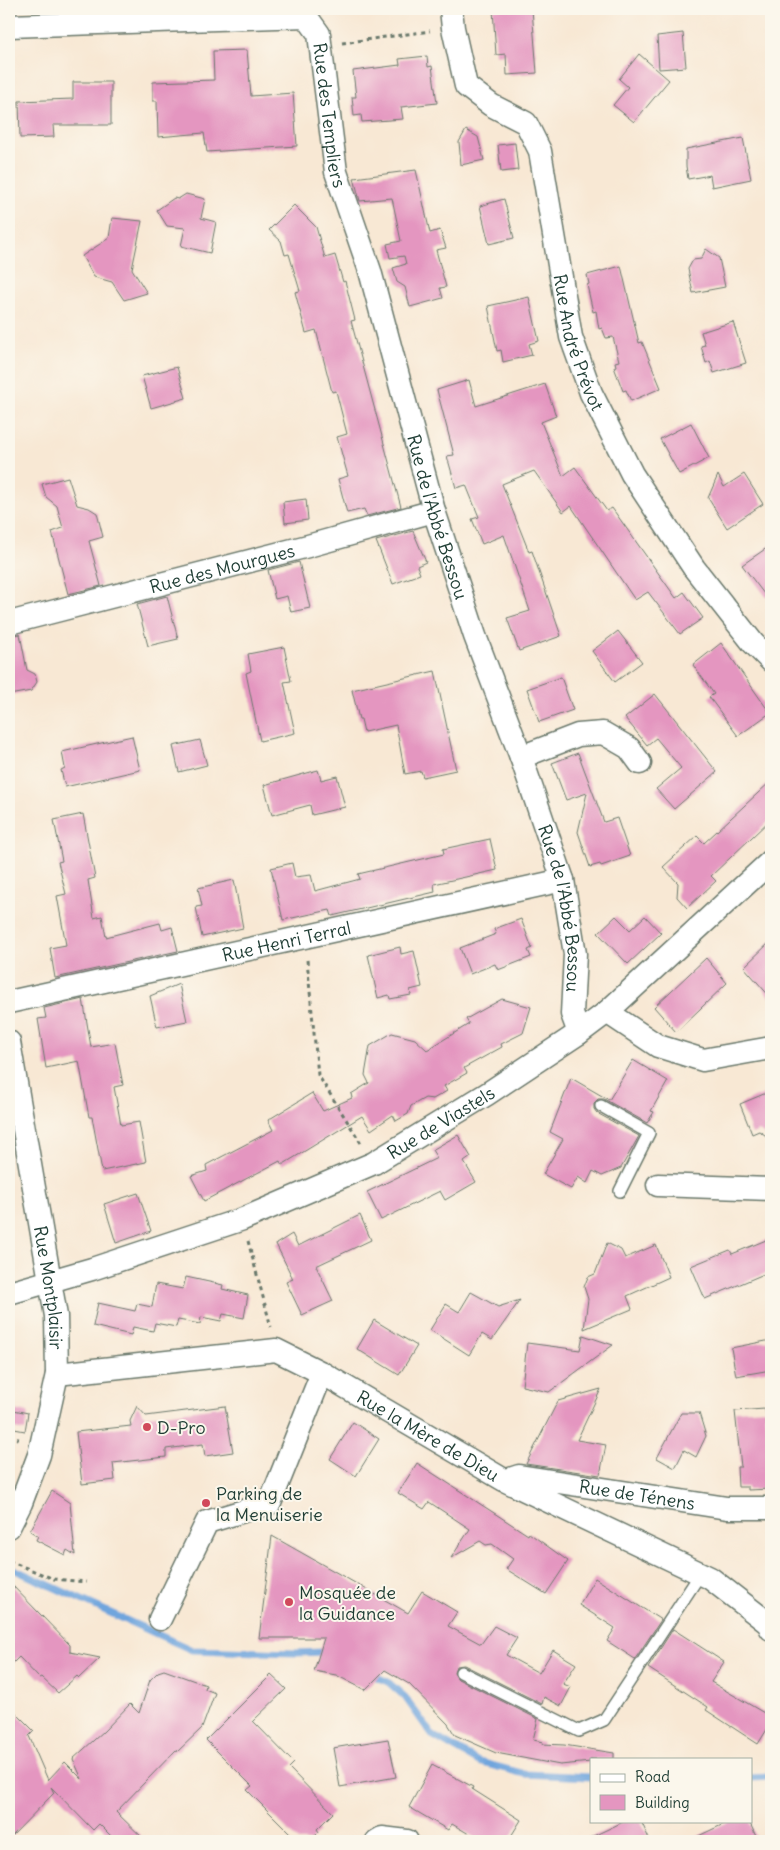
<svg xmlns="http://www.w3.org/2000/svg" width="780" height="1850" viewBox="0 0 780 1850" font-family="Delius,sans-serif">
	<style>
		.lines { fill: none; stroke-linecap: round; stroke-linejoin: round }
		.stream { stroke: #70a5dd; stroke-width: 7 }
		.building { fill: #e496c0 }
		.lane-casing { stroke: #6b796c; stroke-width: 14 }
		.street-casing { stroke: #6b796c; stroke-width: 25 }
		.path { stroke: #6b796c; stroke-width: 3; stroke-dasharray: 4 4; stroke-linecap: butt }
		.lane { stroke: #fff; stroke-width: 11 }
		.street { stroke: #fff; stroke-width: 22 }
		.poi-dot { fill: #d1495b; stroke: #fbf7ec; stroke-width: 2 }
		.labels { text-anchor: middle; dominant-baseline: central; stroke-width: 4; stroke-linejoin: round; paint-order: stroke }
		.street-label { font-size: 18px; fill: #1f3d34; stroke: #fbf7ec }
		.poi-label { font-size: 18px; fill: #1f3d34; stroke: #fbf7ec; text-anchor: start }
	</style>
	<rect width="100%" height="100%" fill="#fbf7ec"/>
	<filter id="ink" filterUnits="userSpaceOnUse"><feTurbulence type="fractalNoise" baseFrequency=".02" numOctaves="2"/><feDisplacementMap in="SourceGraphic" scale="10" xChannelSelector="R" yChannelSelector="G"/><feConvolveMatrix kernelMatrix="1 2 1 2 8 2 1 2 1" color-interpolation-filters="sRGB"/></filter>
	<filter id="wash" filterUnits="userSpaceOnUse"><feTurbulence type="fractalNoise" baseFrequency=".0096" numOctaves="4" result="noise"/><feDisplacementMap in="SourceGraphic" scale="20" xChannelSelector="R" yChannelSelector="G"/><feGaussianBlur stdDeviation="1.12" result="paint"/><feColorMatrix in="noise" values="0 0 0 0 0 0 0 0 0 0 0 0 0 0 0 0 0 1.4 0 .05"/><feComposite in="paint" operator="in"/></filter>
	<g filter="url(#wash)">
		<rect width="100%" height="100%" fill="#f8e8d4"/>
		<g class="lines">
			<path class="stream" d="M9,1567L192,1650L296,1653L324,1652L328,1654
				M370,1674L388,1682L405,1697L432,1735L479,1762L525,1774L591,1777
				M751,1778L771,1777"/>
		</g>
		<g id="blocks">
			<path class="building" d="M493,9H532L537,73L507,75L506,54L496,55Z
				M683,33L686,67L659,69L657,36Z
				M247,50L251,96L293,93L297,146L207,152L204,133L158,137L157,101H153V82L214,80L213,51Z
				M639,54L669,80L634,122L613,105L628,87L619,79Z
				M427,56L428,67L432,66L437,103L401,107L403,119L362,122L361,115L354,116L352,97H356L353,71L400,65L399,59Z
				M73,82H111V125H53L54,137L20,138L19,101L73,99Z
				M466,130L478,137L484,160L461,165L459,142Z
				M743,138L751,179L712,187L710,175L688,179L686,166V149Z
				M515,143L518,170L501,172L498,145Z
				M416,170L430,233L440,230L446,248L436,250L446,287L440,288L443,298L410,307L405,287L397,282L393,268L406,264L404,256L390,258L387,244L401,241L392,198L360,201L354,178Z
				M186,194L205,199L201,218L216,222L210,253L181,246L185,228L167,226L157,210L174,198L178,199Z
				M504,199L514,238L489,244L480,206Z
				M294,205L316,227L325,258L335,255L343,282L345,281L355,320L351,321L401,507L367,516L364,509L347,513L338,479L348,476L337,437L347,434L336,391L332,392L316,330L306,333L295,292L300,291L289,254L285,255L281,241L269,230Z
				M112,218L142,221L132,269L147,293L124,300L112,282L94,277L82,256L109,238Z
				M706,249L719,258L725,287L693,293L688,269L693,260L701,259Z
				M621,266L639,343L642,342L661,388L631,401L626,390L623,391L614,367L616,366L615,362L619,361L613,337L606,338L602,328L599,329L596,311L593,312L587,285L589,284L587,275Z
				M529,297L539,341L529,344L532,355L503,362L501,350L497,351L488,306Z
				M733,322L746,363L714,373L710,361L706,363L701,346L705,345L701,332Z
				M177,367L186,398L151,408L142,376Z
				M469,380L476,406L545,384L556,416L541,422L563,476L575,467L607,511L612,508L676,598L684,592L703,618L680,634L648,592L635,600L571,506L563,512L534,471L502,484L529,552L532,551L561,636L519,651L507,618L530,611L504,535L482,544L472,519L479,517L466,485L456,488L447,456L454,455L437,390Z
				M691,423L709,458L679,474L660,439Z
				M744,474L763,504L727,528L708,498L718,475L724,487Z
				M68,477L77,505L89,508L97,513L103,537L89,541L101,586L68,594L52,532L63,528L57,506L46,497L42,484Z
				M306,499L308,520L285,523L283,502Z
				M413,531L426,562L417,566L420,574L393,584L376,541Z
				M771,545V603L742,565Z
				M299,562L310,608L291,612L287,596L275,599L268,570Z
				M167,596L178,639L148,646L137,604Z
				M618,631L642,662L615,682L592,651Z
				M20,634L27,670L35,674L37,682L31,691L9,695V636Z
				M721,643L770,713L738,736L709,697L714,694L693,665Z
				M284,647L291,681L284,682L295,733L260,741L246,673L251,671L248,654Z
				M435,671L456,770L423,777L421,771L405,774L396,725L364,732L361,719H359L352,690Z
				M561,677L573,710L539,722L527,689Z
				M655,694L717,772L674,809L656,789L681,768L656,738L647,745L625,718Z
				M132,736L140,770L65,787L61,770L65,768L62,752Z
				M200,740L207,765L179,772L173,746Z
				M578,753L604,822L617,818L630,856L601,866L600,864L590,867L578,832L587,793L566,800L552,763Z
				M318,770L321,780L337,776L345,807L312,815L310,805L272,815L264,785Z
				M771,781V819L711,876L716,881L687,908L677,897L678,883L663,867L697,836L704,843Z
				M83,814L95,878L88,880L94,918L102,916L106,937L160,923L162,930L172,927L178,951L55,978L50,948L66,945L57,896L66,894L58,862L62,861L54,820Z
				M490,839L497,870L434,884L435,892L332,916L330,910L283,920L271,868L292,863L295,877L311,875L315,891L360,879L358,874L444,854L443,849Z
				M234,880L243,928L202,937L196,907L202,906L198,888Z
				M616,916L630,930L645,916L661,933L628,964L598,933Z
				M521,919L532,948L528,950L531,957L498,970L495,964L470,974L460,948L496,934L494,929Z
				M771,941V998L744,967Z
				M400,947L401,954L414,951L422,987L410,990L411,995L390,999L389,995L378,998L368,955Z
				M706,958L727,983L676,1032L654,1007Z
				M179,984L187,1021L157,1027L150,996Z
				M83,999L91,1047L115,1043L123,1085L114,1087L121,1125L139,1122L146,1162L102,1171L92,1117H89L79,1061L46,1068L38,1019L46,1018L44,1008Z
				M502,999L531,1007L523,1033L501,1044L502,1047L464,1068L467,1073L444,1086L447,1091L433,1099L425,1098L411,1106L408,1114L396,1121L393,1115L371,1130L362,1116L282,1165L280,1161L204,1201L191,1176L207,1171L206,1165L273,1130L268,1120L312,1093L323,1111L352,1098L351,1094L369,1083L365,1075L370,1046L392,1033L415,1039L427,1050L469,1024L466,1019Z
				M633,1060L668,1081L651,1111L654,1112L647,1123L604,1099H598L594,1103V1109L597,1113L639,1136L621,1168L602,1176L593,1171L587,1183L578,1177L571,1189L543,1174L563,1139L550,1132L571,1078L609,1100Z
				M771,1091V1139L759,1131L752,1134L740,1104Z
				M458,1135L471,1157L464,1162L476,1182L445,1200L440,1191L381,1220L367,1192L437,1158L432,1150Z
				M138,1193L151,1231L116,1243L104,1204Z
				M360,1215L371,1240L316,1266L333,1301L302,1315L286,1282L293,1279L276,1244L292,1234L298,1246Z
				M771,1238V1271L705,1299L691,1266L730,1250L732,1254Z
				M607,1243L621,1250L625,1258L656,1245L669,1277L627,1296L632,1309L584,1329L588,1299L584,1287L588,1277L595,1274Z
				M186,1277L223,1285L222,1289L248,1295L244,1318L223,1314L221,1321L201,1317L200,1324L178,1320L176,1327L155,1323L153,1331L133,1327L131,1335L93,1326L98,1303L135,1311L137,1304L152,1307L156,1284L183,1289Z
				M471,1292L498,1307L520,1300L492,1340L482,1334L469,1355L430,1330L446,1304L459,1312Z
				M374,1320L417,1346L399,1375L357,1349Z
				M583,1335L613,1345L549,1392L522,1386L527,1343L580,1350Z
				M771,1340V1370L736,1376L731,1348Z
				M601,1389L577,1440L606,1445L600,1475L526,1464L558,1401Z
				M137,1406L146,1416L225,1406L233,1452L205,1456L203,1444L166,1449V1457L113,1463L115,1480L82,1484L76,1432L131,1426L130,1421Z
				M9,1409L28,1413L25,1431L9,1428Z
				M765,1409L771,1470V1489L748,1490V1487H738L737,1467H741L735,1411Z
				M681,1413H699L706,1436L696,1457L684,1450L675,1468L657,1458Z
				M353,1422L379,1439L356,1476L330,1459Z
				M417,1463L528,1535L529,1533L543,1543L568,1561L546,1594L506,1569L513,1559L492,1544L486,1545L480,1541L451,1558L470,1529L429,1502L424,1509L398,1493Z
				M52,1491L70,1503L75,1555L67,1550L65,1555L36,1540L38,1536L30,1531Z
				M272,1536L408,1613L422,1591L457,1612L448,1626L481,1644L494,1626L517,1638L506,1655L539,1673L553,1650L576,1664L563,1684L571,1687L561,1706L544,1697L542,1704L464,1665L456,1666L454,1673L458,1679L538,1719L533,1740L543,1742L542,1744L564,1745L614,1753V1759H591V1762L560,1765L496,1753L455,1735L448,1724L409,1684L385,1670L365,1690L336,1675L314,1671L324,1638H259Z
				M595,1578L661,1620L635,1659L607,1641L615,1628L579,1605Z
				M9,1582L70,1645V1652L100,1658L79,1678L77,1676L58,1693L41,1677L39,1678L19,1657L9,1667Z
				M673,1629L724,1662L711,1682L771,1717V1723L758,1744L706,1710L708,1707L648,1668Z
				M164,1670L206,1685L205,1689L215,1693L202,1728L177,1752L176,1750L116,1812L146,1841H116L99,1824L93,1830L51,1787L54,1793L9,1839V1706L34,1731L29,1736L48,1780L65,1762L82,1779L73,1759L104,1731L130,1704L139,1713L150,1680L158,1672Z
				M271,1675L286,1689L253,1721L294,1763L289,1768L333,1813L317,1829L319,1832L310,1841H298L247,1790L252,1786L206,1740Z
				M388,1739L396,1777L340,1787L333,1748Z
				M432,1765L473,1787L472,1789L521,1820L508,1841H481L452,1824L448,1830L409,1807Z
				M625,1821H641L650,1841H583Z
				M730,1821H749L758,1841H688Z"/>
		</g>
	</g>
	<g filter="url(#ink)">
		<use href="#blocks" fill-opacity="0" stroke="#6b796c" stroke-width="1"/>
		<g class="lines">
			<defs>
				<path id="lane" d="M601,1106L649,1133L620,1191
					M461,1672L579,1731L604,1720L701,1573"/>
				<g id="street">
					<path id="s1" d="M451,9L453,28L466,86L491,105L526,123L540,151L571,337L591,393L632,474L694,568L753,643L771,661"/>
					<path id="s2" d="M9,26L306,16L319,34L336,172L370,271L434,511L475,636L521,757L563,880L575,954L572,1014L579,1033"/>
					<path id="s3" d="M9,623L308,546L434,511"/>
					<path d="M521,757L578,735L603,733L629,748L640,763"/>
					<path id="s4" d="M9,1002L563,880"/>
					<path d="M607,1012L658,1046L703,1060L771,1048"/>
					<path id="s5" d="M9,1042L56,1316L57,1374L39,1455L21,1503L9,1527"/>
					<path d="M658,1185L771,1189"/>
					<path id="s6" d="M9,1293L92,1269L243,1219L374,1163L487,1094L579,1033L607,1012L771,861"/>
					<path id="s7" d="M57,1374L276,1350L322,1373L504,1480L710,1578L768,1623L771,1629"/>
					<path id="s8" d="M510,1479L519,1476L727,1508H771"/>
					<path d="M160,1619L207,1522L270,1503L322,1373"/>
					<path d="M377,1841L382,1838L407,1841"/>
				</g>
			</defs>
			<use href="#lane" class="lane-casing"/>
			<use href="#street" class="street-casing"/>
			<path class="path" d="M342,43L430,31
				M307,960L318,1075L361,1143
				M248,1241L271,1327
				M9,1438L19,1439
				M9,1561L54,1579L86,1582"/>
			<use href="#lane" class="lane"/>
			<use href="#street" class="street"/>
		</g>
	</g>
	<g class="poi-dot">
		<circle cx="147" cy="1427" r="5"/>
		<circle cx="206" cy="1503" r="5"/>
		<circle cx="289" cy="1602" r="5"/>
	</g>
	<g class="labels">
		<g class="street-label">
			<text stroke="none"><textPath href="#s2" startOffset="401">Rue des Templiers</textPath></text>
			<text stroke="none"><textPath href="#s1" startOffset="376">Rue André Prévot</textPath></text>
			<text stroke="none"><textPath href="#s2" startOffset="818">Rue de l'Abbé Bessou</textPath></text>
			<text stroke="none"><textPath href="#s3" startOffset="220">Rue des Mourgues</textPath></text>
			<text stroke="none"><textPath href="#s2" startOffset="1230">Rue de l'Abbé Bessou</textPath></text>
			<text stroke="none"><textPath href="#s4" startOffset="284">Rue Henri Terral</textPath></text>
			<text stroke="none"><textPath href="#s6" startOffset="466">Rue de Viastels</textPath></text>
			<text stroke="none"><textPath href="#s5" startOffset="249">Rue Montplaisir</textPath></text>
			<text stroke="none"><textPath href="#s7" startOffset="395">Rue la Mère de Dieu</textPath></text>
			<text stroke="none"><textPath href="#s8" startOffset="129">Rue de Ténens</textPath></text>
		</g>
		<g class="poi-label">
			<text x="157" y="1427">D-Pro</text>
			<text x="216" y="1493">Parking de<tspan x="216" dy="21">la Menuiserie</tspan></text>
			<text x="299" y="1592">Mosquée de<tspan x="299" dy="21">la Guidance</tspan></text>
		</g>
	</g>
	<rect width="780" height="1850" fill="none" stroke="#fbf7ec" stroke-width="30"/>
	<rect x="590" y="1758" width="162" height="65" fill="#fbf7ec" stroke="#a3ada2"/>
	<rect x="600" y="1774" width="25" height="8" fill="#ffffff" stroke="#a3ada2"/>
	<text x="635" y="1782" font-size="15" fill="#1f3d34">Road</text>
	<rect x="600" y="1795" width="25" height="15" fill="#e496c0" stroke="#a3ada2"/>
	<text x="635" y="1808" font-size="15" fill="#1f3d34">Building</text>
</svg>
